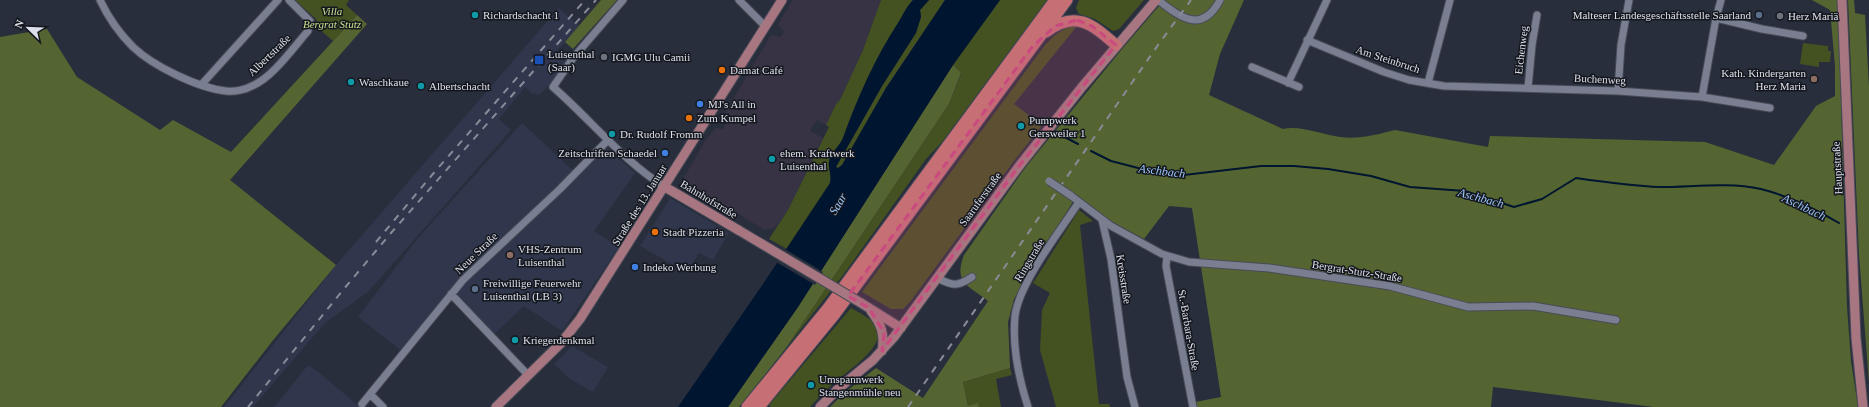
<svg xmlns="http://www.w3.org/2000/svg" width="1869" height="407" viewBox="0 0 1869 407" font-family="Georgia,serif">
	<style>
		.built { fill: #30364b }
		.industrial { fill: #373345 }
		.green { fill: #435220 }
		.forest { fill: #556531 }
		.water { fill: #001530 }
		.pier { fill: #292e3d }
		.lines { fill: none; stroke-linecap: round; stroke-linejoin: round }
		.stream { stroke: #001530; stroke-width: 2 }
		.minor-casing { stroke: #474b57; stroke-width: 9 }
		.major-casing { stroke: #474b57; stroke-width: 11 }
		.highway-casing { stroke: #474b57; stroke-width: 13 }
		.minor { stroke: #797f90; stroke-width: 7 }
		.major { stroke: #a77680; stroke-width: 9 }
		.highway { stroke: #c67076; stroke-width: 11 }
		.rail { stroke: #888c98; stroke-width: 2; stroke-dasharray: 7 7; stroke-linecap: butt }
		.minor-bridge-casing { stroke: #474b57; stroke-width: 9; stroke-linecap: butt }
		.major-bridge-casing { stroke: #474b57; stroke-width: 11; stroke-linecap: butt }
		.minor-bridge { stroke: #797f90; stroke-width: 7 }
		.major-bridge { stroke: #a77680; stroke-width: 9 }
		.marked { fill: #c94a7f; fill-opacity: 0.2; stroke: #c94a7f; stroke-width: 3; stroke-dasharray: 8 5; stroke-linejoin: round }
		.culture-dot { fill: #0f9aa8; stroke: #14171d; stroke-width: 1.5 }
		.service-dot { fill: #5c6f8a; stroke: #14171d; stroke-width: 1.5 }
		.worship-dot { fill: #6b7280; stroke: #14171d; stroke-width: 1.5 }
		.transit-dot { fill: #1a4fb4; stroke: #14171d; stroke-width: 1.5 }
		.food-dot { fill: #e8710a; stroke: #14171d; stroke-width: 1.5 }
		.education-dot { fill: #8d6e63; stroke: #14171d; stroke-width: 1.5 }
		.shop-dot { fill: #3f7fe0; stroke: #14171d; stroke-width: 1.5 }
		.labels { text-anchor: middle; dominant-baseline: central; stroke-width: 3; stroke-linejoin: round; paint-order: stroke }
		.park-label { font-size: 11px; font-style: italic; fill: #c7e191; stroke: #14171d }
		.poi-label { font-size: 11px; fill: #dde0ea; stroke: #14171d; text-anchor: start }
		.street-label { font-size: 11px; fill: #dde0ea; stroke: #14171d }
		.water-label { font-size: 12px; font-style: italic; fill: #9cc6fa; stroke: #14171d }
	</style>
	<rect width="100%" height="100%" fill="#292e3d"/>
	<path class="built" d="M559,8L579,26L557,51L567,60L555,79L539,95L531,93L525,87L499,119L511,130L368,292L325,323L253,407H224L336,265Z
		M522,123L578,175L606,147L635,173L594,231L619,247L562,331L524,306L489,339L452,300L407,355L358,317L417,239Z
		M670,198L729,233L713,260L699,253L688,273L640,246Z
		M572,346L608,367L593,392L570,379L554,364Z
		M308,365L317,371L360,407H274Z"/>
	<path class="industrial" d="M793,0H881L863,50L840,100L836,104L826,125L817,120L810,131L823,138L788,210L778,224L773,228L765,230L722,204L719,208L688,190L683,183V179L707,138L716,128L723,129L727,123L722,118L771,35L781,37L784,31L779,26V22Z"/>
	<path class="green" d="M295,0H349L346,5L357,15L333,41L318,28L316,19Z
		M881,0H913C907,6 903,15 898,23C875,58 857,99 843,138C840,147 830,153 829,162C828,169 832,175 830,183L787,249L769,239L788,210L829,127L826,125L836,104L840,100L863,50Z
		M929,0H945L886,88L842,165L838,168L836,167L882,86L915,33L921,17L920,10Z
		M1000,0H1047L942,142L926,159L844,274L786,348L949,104L961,74L953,65Z
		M1079,0H1144L1119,29L1113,31L1095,19L1079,14L1076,8Z
		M1069,26H1077L1014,104L1042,125L1014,161L910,302L903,309H891L862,292L1045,45L1055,35Z
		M1803,43L1828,46V51H1831L1830,62H1819V67L1800,64Z
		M1079,210L1093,221L1080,225L1099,404H1109L1110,407H1056L1040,350L1042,310L1050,293L1033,283Z
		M851,308C860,313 876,320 878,332C881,350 846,372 834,383C826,390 818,398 810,407H771L769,405Z
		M1010,368L1012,375L996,379L1001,407H979L978,404L968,406L963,382Z"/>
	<path class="forest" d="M601,0H617L573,49L565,42Z
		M1164,0H1244L1220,54L1209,95L1283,129C1301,125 1322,135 1340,137C1358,140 1379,134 1395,130L1488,147L1490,136L1705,142L1774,165L1816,106L1835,96V66L1830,10L1812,0H1838L1847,307L1851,361L1858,407H1654L1493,387L1491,407H1196L1195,402L1221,397L1192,208L1169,206L1144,239L1109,220L1077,195L1014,299L1008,322L1010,368L963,382L968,406L978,403L979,407H830L844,393L876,368L923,398L988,301C969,286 953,283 964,255L1025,168L1122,49Z
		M1848,0H1854L1855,13L1865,15L1869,87V383L1859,255Z
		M357,15L367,24L230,180L336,265L274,339L221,407H0V37L47,29L77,77L160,130L173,120L231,152Z
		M953,65L961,73L949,104L786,348L739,407H728L798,307Z"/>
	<path class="water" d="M913,0H929L920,10L921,17L916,33L882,86L836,167L838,168L842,165L886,88L945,0H1000L953,65L798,307L728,407H678L763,284L830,183C832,175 828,169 829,162C830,153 839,147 843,138C857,99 875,58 898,23C903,15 907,6 913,0Z"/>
	<path class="pier" d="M785,249L823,272L815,285L776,262Z"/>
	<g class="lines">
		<path class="stream" d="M1057,133L1078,144
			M1091,151L1111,161L1142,169L1184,175L1261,166H1294L1328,169L1371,176L1410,187L1465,191L1514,207L1542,199L1576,178C1604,182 1632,186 1660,187C1693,187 1728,182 1761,189C1788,196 1814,208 1839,223"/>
		<defs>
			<path id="minor" d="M100,0C108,17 119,33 133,47C153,66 198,88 226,91C234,92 245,90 252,86C273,77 293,48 308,31L310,21L289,0
				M623,0L573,58L553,87C590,119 624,162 665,187
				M739,0L765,26
				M1158,0C1181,18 1202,34 1220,0
				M1716,18L1762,29L1803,36
				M1307,40L1384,72L1409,80L1444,86L1618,91L1702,97L1770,108
				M1252,67L1299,87
				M1288,83L1327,0
				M1428,83L1450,0
				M202,84L278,0
				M1528,88L1532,45L1537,15
				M1618,91L1621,45L1629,0
				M1702,97L1716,18L1721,0
				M1070,195L1111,226L1162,254L1189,262L1269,268L1390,286L1468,307L1533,306L1616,320
				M1102,220L1111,259L1127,377L1135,407
				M1167,256L1166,266L1193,407
				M937,278C953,286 957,287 972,277
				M451,294L528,375
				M370,394L383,407
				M362,404L463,280L560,189L609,139
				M1028,407C1019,379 1012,347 1015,316C1019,283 1060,231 1079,202"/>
			<path id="major" d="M1842,0L1856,338L1863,407
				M665,187L740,231
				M861,303L901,328
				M871,311C881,324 885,334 882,351
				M496,407L561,343L580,319L782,0
				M820,407L839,388L873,360L894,337L1020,165L1082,87L1156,0"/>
			<path id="highway" d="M1046,32C1076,9 1093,25 1116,45
				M747,407L828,308L1055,0
				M759,407L835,314L1067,0"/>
		</defs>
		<use href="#minor" class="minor-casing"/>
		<use href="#major" class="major-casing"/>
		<use href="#highway" class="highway-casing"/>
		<use href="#minor" class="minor"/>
		<use href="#major" class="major"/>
		<use href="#highway" class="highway"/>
		<path class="rail" d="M376,242L432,175L585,0
			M248,407L343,290L391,233L596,0
			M908,407L1158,45L1191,0"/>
		<defs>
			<path id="minor-bridge" d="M1049,181L1070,195"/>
			<path id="major-bridge" d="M740,231L861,303"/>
		</defs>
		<use href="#minor-bridge" class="minor-bridge-casing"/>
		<use href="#major-bridge" class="major-bridge-casing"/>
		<use href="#minor-bridge" class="minor-bridge"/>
		<use href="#major-bridge" class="major-bridge"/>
	</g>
	<path class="marked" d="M1077,20L1092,26L1116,45L1020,165L882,351L884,333L869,308L848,296L1032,47L1055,26Z"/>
	<g class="culture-dot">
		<circle cx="475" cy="15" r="4"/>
		<circle cx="351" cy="82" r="4"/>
		<circle cx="421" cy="86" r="4"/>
		<circle cx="1021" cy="126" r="4"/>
		<circle cx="612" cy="134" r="4"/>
		<circle cx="772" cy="159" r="4"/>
		<circle cx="515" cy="340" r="4"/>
		<circle cx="811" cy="385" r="4"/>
	</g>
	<g class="service-dot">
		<circle cx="1759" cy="15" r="4"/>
		<circle cx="475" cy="289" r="4"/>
	</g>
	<g class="worship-dot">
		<circle cx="1780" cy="16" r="4"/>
		<circle cx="604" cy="57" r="4"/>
	</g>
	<rect class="transit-dot" x="534" y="55" width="10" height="10" rx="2"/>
	<g class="food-dot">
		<circle cx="722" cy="70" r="4"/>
		<circle cx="689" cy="118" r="4"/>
		<circle cx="655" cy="232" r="4"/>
	</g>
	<g class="education-dot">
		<circle cx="1814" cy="79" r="4"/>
		<circle cx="510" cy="255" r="4"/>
	</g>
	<g class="shop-dot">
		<circle cx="700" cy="104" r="4"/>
		<circle cx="665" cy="153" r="4"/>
		<circle cx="635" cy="267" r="4"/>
	</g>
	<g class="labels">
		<g class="park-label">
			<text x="332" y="11">Villa<tspan x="332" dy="13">Bergrat Stutz</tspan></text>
		</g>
		<g class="poi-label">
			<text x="483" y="15">Richardschacht 1</text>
			<text x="1751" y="15" text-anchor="end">Malteser Landesgeschäftsstelle Saarland</text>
			<text x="1788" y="16">Herz Mariä</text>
			<text x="548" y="54">Luisenthal<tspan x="548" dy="13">(Saar)</tspan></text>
			<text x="612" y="57">IGMG Ulu Camii</text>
			<text x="730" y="70">Damat Café</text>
			<text x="1806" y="73" text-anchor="end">Kath. Kindergarten<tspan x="1806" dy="13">Herz Maria</tspan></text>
			<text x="359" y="82">Waschkaue</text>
			<text x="429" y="86">Albertschacht</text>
			<text x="708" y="104">MJ's All in</text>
			<text x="697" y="118">Zum Kumpel</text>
			<text x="1029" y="120">Pumpwerk<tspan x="1029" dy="13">Gersweiler 1</tspan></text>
			<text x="620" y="134">Dr. Rudolf Fromm</text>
			<text x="657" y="153" text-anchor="end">Zeitschriften Schaedel</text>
			<text x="780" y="153">ehem. Kraftwerk<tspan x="780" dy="13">Luisenthal</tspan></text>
			<text x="663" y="232">Stadt Pizzeria</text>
			<text x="518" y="249">VHS-Zentrum<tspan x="518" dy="13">Luisenthal</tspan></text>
			<text x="643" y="267">Indeko Werbung</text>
			<text x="483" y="283">Freiwillige Feuerwehr<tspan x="483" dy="13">Luisenthal (LB 3)</tspan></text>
			<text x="523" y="340">Kriegerdenkmal</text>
			<text x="819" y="379">Umspannwerk<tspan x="819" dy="13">Stangenmühle neu</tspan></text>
		</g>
		<g class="street-label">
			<text transform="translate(1521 50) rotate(-83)">Eichenweg</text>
			<text transform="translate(269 55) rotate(-44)">Albertstraße</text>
			<text transform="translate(1388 59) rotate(18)">Am Steinbruch</text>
			<text transform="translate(1600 79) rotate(3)">Buchenweg</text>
			<text transform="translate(1837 168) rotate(-93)">Hauptstraße</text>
			<text transform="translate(709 199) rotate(31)">Bahnhofstraße</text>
			<text transform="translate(980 199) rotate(-54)">Saaruferstraße</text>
			<text transform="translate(639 205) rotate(-58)">Straße des 13. Januar</text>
			<text transform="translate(476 253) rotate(-44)">Neue Straße</text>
			<text transform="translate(1029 260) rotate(-59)">Ringstraße</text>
			<text transform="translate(1357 271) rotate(9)">Bergrat-Stutz-Straße</text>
			<text transform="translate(1124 279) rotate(81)">Kreisstraße</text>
			<text transform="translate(1189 330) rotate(80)">St.-Barbara-Straße</text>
		</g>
		<g class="water-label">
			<text transform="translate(1162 171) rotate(7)">Aschbach</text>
			<text transform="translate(1481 198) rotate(15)">Aschbach</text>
			<text transform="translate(838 204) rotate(-59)">Saar</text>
			<text transform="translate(1804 207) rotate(25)">Aschbach</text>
		</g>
	</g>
	<g transform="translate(28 28) rotate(293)" stroke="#14171d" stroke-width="3" paint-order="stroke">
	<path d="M0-3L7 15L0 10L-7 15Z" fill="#dde0ea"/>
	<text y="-6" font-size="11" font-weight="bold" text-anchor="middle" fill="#dde0ea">N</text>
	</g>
</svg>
